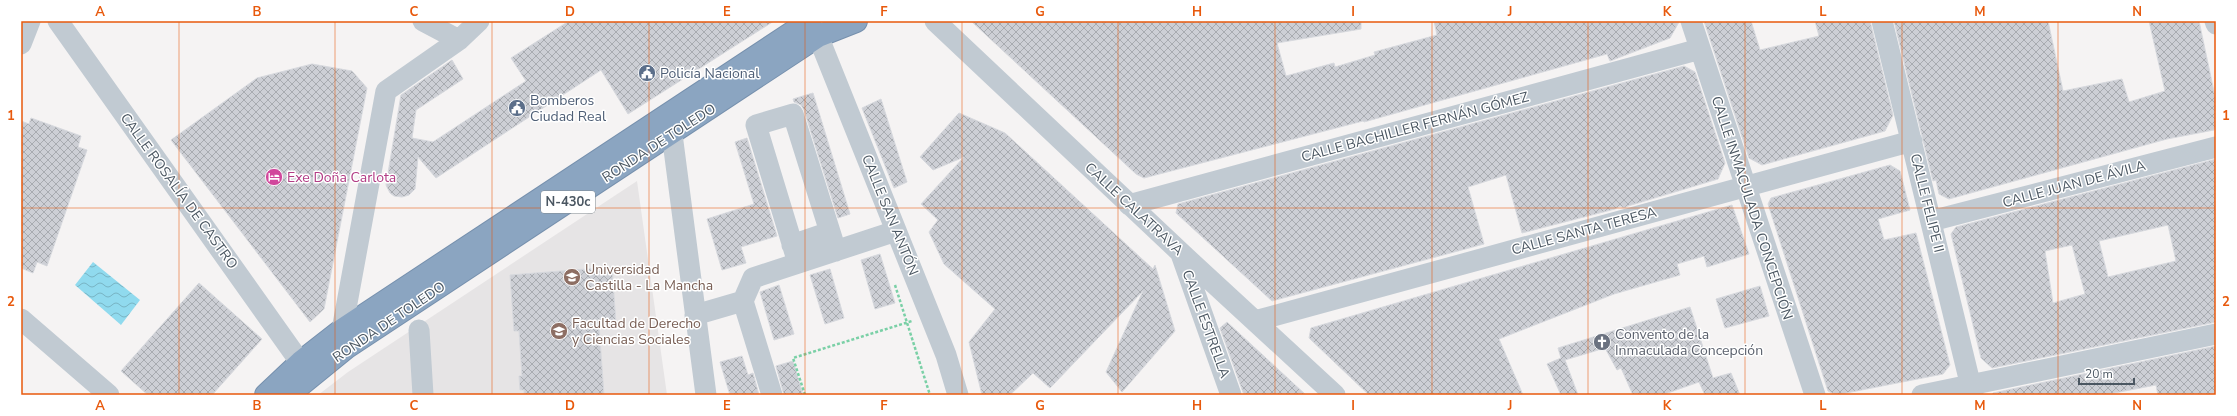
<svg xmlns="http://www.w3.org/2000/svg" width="2237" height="416" viewBox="0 0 2237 416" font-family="'Nunito Sans',sans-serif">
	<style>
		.education { fill: #e6e4e5 }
		.water { fill: url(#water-waves) }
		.building { fill: url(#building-cross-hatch); stroke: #d7d9de; fill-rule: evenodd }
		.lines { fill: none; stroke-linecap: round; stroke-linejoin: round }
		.highway-casing { stroke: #7690ad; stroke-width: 24 }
		.path { stroke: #7ad0a6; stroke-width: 2.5; stroke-dasharray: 3 2; stroke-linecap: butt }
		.minor { stroke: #c1cad2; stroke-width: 21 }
		.highway { stroke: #8ba5c1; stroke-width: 22 }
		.grid { fill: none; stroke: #e8590c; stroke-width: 1; stroke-opacity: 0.55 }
		.labels { text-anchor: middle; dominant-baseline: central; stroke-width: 3; stroke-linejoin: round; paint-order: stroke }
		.shield { fill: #fff; stroke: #808990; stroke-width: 1 }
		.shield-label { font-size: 13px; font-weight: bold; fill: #4a5661 }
		.service-label { font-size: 14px; fill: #4e5e75; stroke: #fff; text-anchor: start }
		.street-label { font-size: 14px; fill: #4a5661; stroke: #fff }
		.hotel-label { font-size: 14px; fill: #b23c85; stroke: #fff; text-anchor: start }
		.education-label { font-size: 14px; fill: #785e54; stroke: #fff; text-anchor: start }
		.worship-label { font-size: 14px; fill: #5b616d; stroke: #fff; text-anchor: start }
		.neatline { fill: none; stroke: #e8590c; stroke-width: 1.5 }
		.grid-label { font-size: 13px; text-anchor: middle; font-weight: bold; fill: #e8590c }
	</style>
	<defs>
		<pattern id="water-waves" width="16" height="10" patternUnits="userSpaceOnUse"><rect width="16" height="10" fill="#90daee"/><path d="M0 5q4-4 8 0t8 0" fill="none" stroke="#78b4c4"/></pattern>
		<pattern id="building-cross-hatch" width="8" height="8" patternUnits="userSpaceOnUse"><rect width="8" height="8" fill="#cdcfd5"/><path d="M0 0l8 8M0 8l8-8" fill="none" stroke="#a8abb0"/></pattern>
	</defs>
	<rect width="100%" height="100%" fill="#f5f3f3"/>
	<path class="education" d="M637,181L667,395H318L348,372Z"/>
	<path class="water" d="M93,262L140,300L121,325L75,285Z"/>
	<path class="building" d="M569,21H774L628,114L601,70L436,178L418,157L415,189L409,195L402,197L394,196L390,193L386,185L401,95L452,60L463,79L416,110L412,138L433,142L526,81L511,58Z
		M971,21H1361V29L1277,43L1286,76L1334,63L1335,67L1375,55L1374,52L1437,35L1434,21L1679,22L1670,38L1610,61L1607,54L1364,122L1363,121L1144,178L1136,174Z
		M1704,21H1751L1760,50L1819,36L1815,21H1870L1893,115L1885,131L1762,165L1749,158Z
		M1894,21H2048L2063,91L2122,79L2129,102L2165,91L2149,21H2199L2216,101V125L2214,130L2167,139L1949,199L1939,194L1936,180L1933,181Z
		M312,64L352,71L367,88L324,309L310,322L171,140L257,78Z
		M1684,66L1695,72L1725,163L1718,179L1628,206L1624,208L1620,206L1615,209L1522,233L1506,175L1468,187L1484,244L1272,301L1176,213L1178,204Z
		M813,93L850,214L838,218L804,110L801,105L794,102L793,99Z
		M881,99L907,182L894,188L862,108Z
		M959,113L1005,133L1153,269L1155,265L1175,331L1122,392L1106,372L1143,291L1050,388L1033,373L1010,395H982L969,342L995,309L944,264L929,232L938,220L921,204L964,157L933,170L920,157Z
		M31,118L81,136L78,147L87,150L47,266L37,262L33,273L21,268V121L29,124Z
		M747,138L777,236L741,247L746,263L722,270L707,219L754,204L735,142Z
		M2216,159V322L1992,368L1981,358L1951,234L1956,227ZM2168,225L2176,261L2108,277L2099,241ZM2072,245L2085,294L2053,303L2045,251Z
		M1890,165L1900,171L1910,210L1878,219L1884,240L1916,233L1950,365L1943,374L1836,395L1828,391L1768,204L1771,198Z
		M1732,205L1749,254L1707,267L1704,256L1677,264L1680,275L1614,294L1499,339L1523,395H1369L1309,338L1311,328Z
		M880,254L895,303L875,309L861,260Z
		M612,267L616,324L599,325L604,395H524V390H520L519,376H522L519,331H514L510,275Z
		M830,269L844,318L825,324L810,275Z
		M199,283L262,339L212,395H148L121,371Z
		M779,285L794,334L774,340L760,292Z
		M1760,286L1769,316L1725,328L1716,299Z
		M1690,307L1713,378L1731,373L1740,395H1705L1699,382L1662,395H1633L1621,368L1617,370L1605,348L1565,360L1578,395H1561L1547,364L1561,358L1558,348Z
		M1227,322L1306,395H1244L1220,328Z
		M2216,346V395H2158L2156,385L2104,395H1991L1993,393Z
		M742,356L748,375L753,373L759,395H730L720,362Z
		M793,361L803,395H784L776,366Z"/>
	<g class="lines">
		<defs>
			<path id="highway" d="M266,395L301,362L342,330L810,21
				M288,395L347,347L818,36L856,21"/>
		</defs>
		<use href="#highway" class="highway-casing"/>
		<path class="path" d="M895,285L930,395
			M805,395L793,358L912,321"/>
		<path class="minor" d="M58,21L310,376
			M423,21L459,40
			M819,21L818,36L946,355L958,395
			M935,21L1180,252L1335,395
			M1691,21L1815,395
			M1882,21L1973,395
			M2215,21L2216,24
			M21,44L30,21
			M672,134L706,395
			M1129,205L1700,49
			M1931,221L2216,147
			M792,245L830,232
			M1181,254L1231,395
			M798,263L756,125L793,114L836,251
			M743,301L772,395
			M695,315L743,301L753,278L896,231
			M21,319L109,395
			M1255,321L1912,141
			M419,330L423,395
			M346,343L342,330L386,91L459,40L479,21
			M1922,395L2216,334"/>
		<use href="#highway" class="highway"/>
	</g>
	<path class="grid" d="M179,21V395M335,21V395M492,21V395M649,21V395M805,21V395M962,21V395M1118,21V395M1275,21V395M1432,21V395M1588,21V395M1745,21V395M1902,21V395M2058,21V395M21,208H2216"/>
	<defs>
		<symbol id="civic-disc" viewBox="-11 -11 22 22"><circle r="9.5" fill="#5c6f8a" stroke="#fff"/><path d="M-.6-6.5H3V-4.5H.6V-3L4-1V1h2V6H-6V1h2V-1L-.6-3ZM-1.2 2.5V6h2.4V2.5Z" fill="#fff"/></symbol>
		<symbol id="hotel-disc" viewBox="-11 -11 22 22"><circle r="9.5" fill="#d1479c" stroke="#fff"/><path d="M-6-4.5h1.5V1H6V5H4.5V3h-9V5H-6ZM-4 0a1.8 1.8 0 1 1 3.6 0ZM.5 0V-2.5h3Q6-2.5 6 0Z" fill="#fff"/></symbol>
		<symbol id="university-disc" viewBox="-11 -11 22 22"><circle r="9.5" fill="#8d6e63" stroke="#fff"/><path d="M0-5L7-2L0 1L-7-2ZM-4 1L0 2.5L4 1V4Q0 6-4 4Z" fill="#fff"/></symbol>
		<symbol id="church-disc" viewBox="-11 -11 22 22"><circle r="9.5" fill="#6b7280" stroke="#fff"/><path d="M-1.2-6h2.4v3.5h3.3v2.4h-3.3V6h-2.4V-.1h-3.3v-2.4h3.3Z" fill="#fff"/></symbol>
	</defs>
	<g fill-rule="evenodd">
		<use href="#civic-disc" x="637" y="63" width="20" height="20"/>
		<use href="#civic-disc" x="507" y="98" width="20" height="20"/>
		<use href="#hotel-disc" x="264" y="167" width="20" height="20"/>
		<use href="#university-disc" x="562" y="267" width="20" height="20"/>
		<use href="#university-disc" x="549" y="321" width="20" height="20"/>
		<use href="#church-disc" x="1592" y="332" width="20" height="20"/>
	</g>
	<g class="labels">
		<rect class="shield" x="541" y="191" width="54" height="22" rx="3"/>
		<g class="shield-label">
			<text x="568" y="202">N-430c</text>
		</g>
		<g class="service-label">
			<text x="660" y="73">Policía Nacional</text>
			<text x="530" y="100">Bomberos<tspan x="530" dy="16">Ciudad Real</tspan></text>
		</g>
		<g class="street-label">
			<text transform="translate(1415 127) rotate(-15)">CALLE BACHILLER FERNÁN GÓMEZ</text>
			<text transform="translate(659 143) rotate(-33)">RONDA DE TOLEDO</text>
			<text transform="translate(2074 184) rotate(-15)">CALLE JUAN DE ÁVILA</text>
			<text transform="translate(179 191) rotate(54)">CALLE ROSALÍA DE CASTRO</text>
			<text transform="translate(1927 203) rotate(76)">CALLE FELIPE II</text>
			<text transform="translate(1752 208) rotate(72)">CALLE INMACULADA CONCEPCIÓN</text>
			<text transform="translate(1134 209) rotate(43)">CALLE CALATRAVA</text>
			<text transform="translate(890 215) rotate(68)">CALLE SAN ANTÓN</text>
			<text transform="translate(1584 231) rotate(-15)">CALLE SANTA TERESA</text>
			<text transform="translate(389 322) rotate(-34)">RONDA DE TOLEDO</text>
			<text transform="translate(1206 324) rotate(70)">CALLE ESTRELLA</text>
		</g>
		<g class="hotel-label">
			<text x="287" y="177">Exe Doña Carlota</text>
		</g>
		<g class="education-label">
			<text x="585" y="269">Universidad<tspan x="585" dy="16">Castilla - La Mancha</tspan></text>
			<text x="572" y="323">Facultad de Derecho<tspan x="572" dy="16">y Ciencias Sociales</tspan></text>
		</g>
		<g class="worship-label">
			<text x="1615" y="334">Convento de la<tspan x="1615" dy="16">Inmaculada Concepción</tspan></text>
		</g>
	</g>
	<rect width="2237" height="416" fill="none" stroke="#ffffff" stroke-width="44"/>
	<path d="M2079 378v6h55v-6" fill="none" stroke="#4a5661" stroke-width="2"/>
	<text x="2085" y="378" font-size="12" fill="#4a5661" stroke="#ffffff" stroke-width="3" paint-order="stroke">20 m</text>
	<rect x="22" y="22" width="2193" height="372" class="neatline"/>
	<g class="grid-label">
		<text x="100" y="16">A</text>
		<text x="257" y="16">B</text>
		<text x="414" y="16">C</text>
		<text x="570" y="16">D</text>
		<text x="727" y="16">E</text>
		<text x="884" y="16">F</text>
		<text x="1040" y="16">G</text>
		<text x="1197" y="16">H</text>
		<text x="1353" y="16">I</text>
		<text x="1510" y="16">J</text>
		<text x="1667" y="16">K</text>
		<text x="1823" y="16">L</text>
		<text x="1980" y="16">M</text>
		<text x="2137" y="16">N</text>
		<text x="11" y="120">1</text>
		<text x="2226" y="120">1</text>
		<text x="11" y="306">2</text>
		<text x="2226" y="306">2</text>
		<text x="100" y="410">A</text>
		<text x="257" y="410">B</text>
		<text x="414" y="410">C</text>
		<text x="570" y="410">D</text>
		<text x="727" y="410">E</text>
		<text x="884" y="410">F</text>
		<text x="1040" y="410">G</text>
		<text x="1197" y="410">H</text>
		<text x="1353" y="410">I</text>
		<text x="1510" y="410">J</text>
		<text x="1667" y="410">K</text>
		<text x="1823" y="410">L</text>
		<text x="1980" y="410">M</text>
		<text x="2137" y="410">N</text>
	</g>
</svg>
